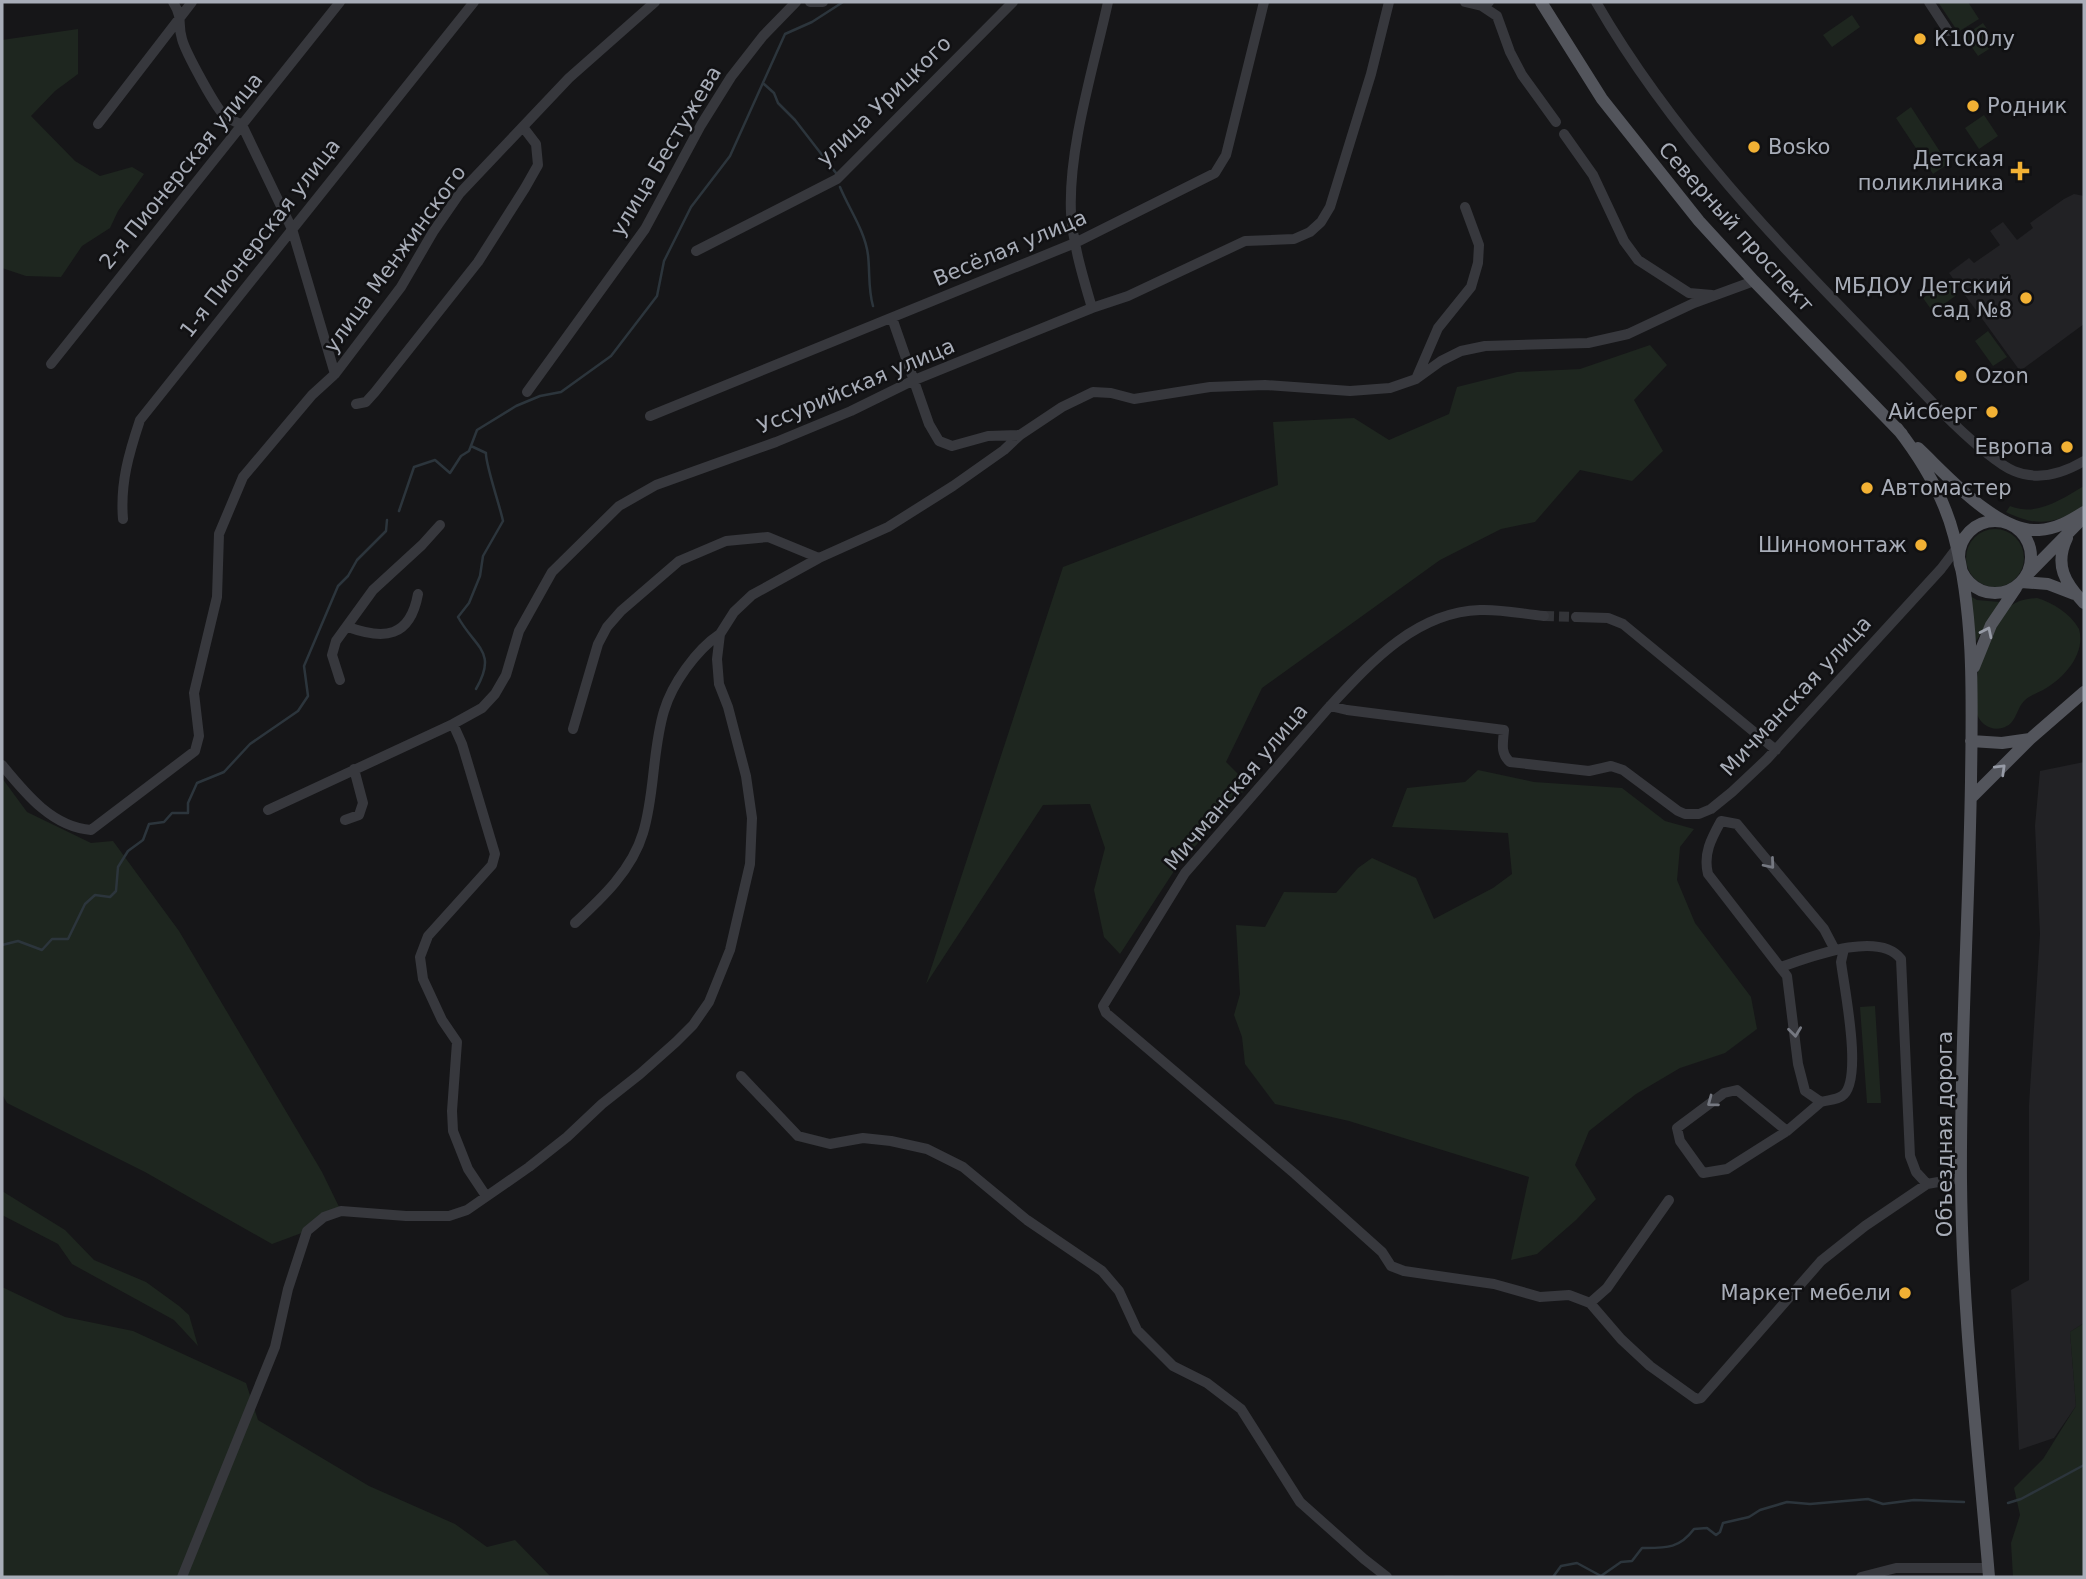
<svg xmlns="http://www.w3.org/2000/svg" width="2086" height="1579" viewBox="0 0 2086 1579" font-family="'DejaVu Sans',sans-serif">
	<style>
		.built { fill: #222225 }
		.green { fill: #1e261f }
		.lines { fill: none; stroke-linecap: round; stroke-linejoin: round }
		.stream { stroke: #2c353c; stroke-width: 2.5 }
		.minor-tunnel { stroke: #333438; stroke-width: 10; stroke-dasharray: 10 5; stroke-linecap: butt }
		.minor { stroke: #37383d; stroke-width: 10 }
		.major { stroke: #53555c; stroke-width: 12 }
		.oneway { stroke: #979ba6 }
		.oneway2 { stroke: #757881 }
		.poi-dot { fill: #f2b134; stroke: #111113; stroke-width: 2.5 }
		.labels { text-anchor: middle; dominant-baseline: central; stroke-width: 5; stroke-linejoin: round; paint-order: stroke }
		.poi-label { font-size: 21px; fill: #a8adb8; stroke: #111113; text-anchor: end }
		.street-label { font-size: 21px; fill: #a8adb8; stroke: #111113 }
	</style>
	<rect width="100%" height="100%" fill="#161618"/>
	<path class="built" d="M2074,194L2084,196V324L2020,371L1949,273L1969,258L1974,263L2000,245L1990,231L2003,222L2017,240L2033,228L2030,223L2064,199Z
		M2084,762V1323L2070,1332L2076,1406L2054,1438L2019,1450L2011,1290L2029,1280V1105L2040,934L2035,826L2040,771Z"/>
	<path class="green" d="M1938,2H1968L1979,19L1958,32Z
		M1852,15L1860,27L1832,47L1823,35Z
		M1983,23L1997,44L1978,56L1964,36Z
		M78,29V74L55,91L31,116L75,161L100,176L132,167L144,174L118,211L110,228L82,246L61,277L26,276L2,268V40Z
		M1911,107L1948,164L1933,174L1896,118Z
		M1984,115L1998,136L1979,149L1965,128Z
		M1949,280L1958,294L1933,312L1923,298Z
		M1988,331L2007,357L1993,366L1975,341Z
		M1650,345L1667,365L1634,400L1663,451L1632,481L1580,470L1535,522L1501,529L1440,560L1262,688L1226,762L1249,785L1176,868L1120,954L1104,937L1094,890L1105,848L1090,804L1043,805L926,984L1063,567L1278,485L1273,422L1354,418L1389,440L1449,414L1457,387L1517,372L1580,369Z
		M2084,486V508C2053,523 2039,528 2006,512L2010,506C2036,517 2062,499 2084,486Z
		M1966 558a29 29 0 1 1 58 0a29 29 0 1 1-58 0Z
		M1970,596L1977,600L2000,602L1975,643Z
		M2037,598C2053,603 2070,613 2079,629C2086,654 2064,678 2043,690C2037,693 2029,696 2024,701C2015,711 2017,724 2002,728C1991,731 1980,724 1977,714C1970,684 1986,623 2012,605C2019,600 2028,599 2037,598Z
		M1478,770L1534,782L1622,788L1665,821L1694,829L1680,847L1677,880L1695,923L1751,997L1757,1029L1725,1053L1680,1068L1636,1094L1589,1131L1575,1165L1596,1199L1576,1220L1537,1254L1511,1260L1529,1177L1349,1121L1275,1104L1245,1064L1242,1037L1234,1015L1240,994L1236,925L1265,927L1284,892L1336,893L1358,868L1372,858L1416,878L1434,919L1493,888L1512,874L1508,833L1392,827L1407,788L1465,782Z
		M2,778L27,812L91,843L113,841L179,931L322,1172L341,1211L307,1231L272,1244L145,1172L7,1103L2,1094Z
		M1875,1006L1881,1103H1867L1860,1007Z
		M2,1191L65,1230L94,1260L146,1282L179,1306L189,1315L198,1346L174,1320L72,1264L58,1244L2,1215Z
		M2,1287L65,1317L133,1331L246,1383L258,1420L369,1486L455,1524L487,1547L515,1540L551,1577H2Z
		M2084,1323V1577H2013L2011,1543L2020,1515L2014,1488L2043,1459L2076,1406L2070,1332Z"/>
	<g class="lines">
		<path class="stream" d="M764,84L774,93L778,103L795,120L836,173
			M840,187C849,209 865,231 868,255C870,272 868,289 873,306
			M471,446L486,453C485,463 500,506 503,521L483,556L480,576L469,603L458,617C475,648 498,651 476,689
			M399,511L414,467L435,460L450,473L461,456L469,451L477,430L516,406L540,396L561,392L611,356L657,296L664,261L691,207L730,156L785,34L812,22L843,2
			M2,945L18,941L42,950L52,939H68L85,904L95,895L110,897L116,891L118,867L128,851L143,840L149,824L164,822L172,813H188V803L197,783L224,772L250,744L298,711L308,696L304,666L338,586L348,576L357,560L386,531L387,520
			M2008,1503L2021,1499L2084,1465
			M1445,1577H1453
			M1553,1577L1561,1566L1577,1563L1601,1576L1621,1562L1632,1561L1642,1548C1666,1548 1679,1549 1694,1529L1707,1528L1716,1535L1720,1532L1723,1523L1749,1517L1760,1510L1787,1502L1810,1504L1868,1499L1883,1504L1914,1500L1964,1502"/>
		<path class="minor-tunnel" d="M1544,616L1576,617"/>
		<path class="minor" d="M173,2C184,20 177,23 182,39C185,51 217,111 226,117C230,120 237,122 242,125L292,229L335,374
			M810,2H823
			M1465,2L1482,6L1489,2
			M1596,2C1676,141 1789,254 1900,368C1927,397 1953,425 1983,450C1993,458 2002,466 2014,471C2038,481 2062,474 2084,461
			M1929,2L1948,31
			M1482,6L1497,16L1510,52L1522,75L1556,122
			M98,124L192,2
			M1564,134L1593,175L1624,241L1638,260L1689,293L1712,295
			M696,251L837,179L1013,2
			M1092,308C1083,277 1073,245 1071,213C1068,148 1094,66 1108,2
			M892,318L929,424L939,441L952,446L988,436L1020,435L1062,407L1093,392L1111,393L1134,399L1210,387L1265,385L1350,391L1390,388L1416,379L1441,361L1461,351L1485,346L1588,343L1628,334L1694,303L1754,281
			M51,364L340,2
			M1416,379L1438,328L1471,287L1478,263L1479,245L1465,207
			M527,392L645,229L701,125L731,77L763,36L796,2
			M356,404L366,402L375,392L478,262L525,188L538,165L536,144L523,127
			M650,416L1075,243L1215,173L1226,155L1264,2
			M123,519C120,483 129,453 140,420L474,2
			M1576,617L1608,618L1623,624L1776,750
			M348,627C384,640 410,638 418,594
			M340,680L332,655L336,641L373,590L422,545L440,525
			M1330,706C1371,662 1416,612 1480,610C1501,609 1523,614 1544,616
			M453,724L462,744L495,854L492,865L428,936L420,957L423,979L442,1020L457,1042L452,1111L453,1131L468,1169L486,1196
			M573,729L598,644L607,627L621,611L679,561L726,541L768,537L819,558
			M2,765C25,793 52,827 91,830L195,751L199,736L194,693L217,597L219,534L243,477L312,395L335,374L401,287L433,232L460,193L569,78L655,2
			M268,810L453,724L482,708L495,694L506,675L519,631L552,572L619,506L656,485L776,442L851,411L912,381L1092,308L1128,296L1245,241L1294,239L1310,232L1321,222L1330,207L1371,74L1389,2
			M345,820L359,815L363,803L354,769
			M575,923C602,898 632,870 643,833C655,794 652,751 664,711C672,684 696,650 720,634
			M1835,950L1824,929L1737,824L1721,821C1711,839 1703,854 1708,874L1787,976L1798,1064L1805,1091L1821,1102C1827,1100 1837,1100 1842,1096C1864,1082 1844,987 1841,962L1844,949
			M1781,967C1810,957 1879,930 1901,959L1910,1156L1916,1172L1927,1184
			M741,1076L798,1136L830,1144L863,1138L891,1141L927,1149L963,1167L1027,1220L1102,1271L1119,1291L1137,1330L1173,1366L1207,1383L1241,1409L1300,1502L1364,1559L1387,1577
			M1787,1131L1737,1090L1724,1093L1677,1128L1680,1141L1703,1173L1727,1169L1787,1131L1821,1102
			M1961,1178L1927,1184L1865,1226L1821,1261L1701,1398L1696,1399L1650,1366L1621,1339L1590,1303L1569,1295L1540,1297L1494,1284L1404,1271L1391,1266L1382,1252L1295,1174L1106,1013L1103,1006L1185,873L1330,706L1347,710L1504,730C1503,743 1500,753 1510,762L1589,771L1611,766L1623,770L1678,811L1685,814H1699L1711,809L1732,792L1767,759L1941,569L1966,536
			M1590,1303L1607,1288L1669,1200
			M182,1577L275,1347L288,1289L307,1231L324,1217L341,1211L406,1216H449L467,1210L529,1167L567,1137L602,1104L640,1074L676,1042L693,1025L709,1002L730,950L750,864L752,818L746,776L728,707L719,684L717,659L720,634L734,612L752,595L819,558L888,527L953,486L1004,450L1020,435
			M1861,1577L1896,1568H1989"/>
		<path class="major" d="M1541,2L1602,99L1699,221L1754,281L1902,434
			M1897,428C1922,460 1944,497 1954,536C1975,616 1972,700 1971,781C1969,914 1960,1047 1961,1180C1962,1312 1978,1445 1989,1577
			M1918,448C1947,475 1997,533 2039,530C2056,529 2070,521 2084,512
			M1959 557a36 36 0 1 1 72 0a36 36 0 1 1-72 0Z
			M2067,538C2054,565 2065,583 2084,603
			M2028,574L2084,517
			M2021,582L2048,584L2074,594
			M1974,667L1991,625L2016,588
			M1971,741L2002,743L2030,739
			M1971,798L2030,739L2084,692"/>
	</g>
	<defs><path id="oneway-chevron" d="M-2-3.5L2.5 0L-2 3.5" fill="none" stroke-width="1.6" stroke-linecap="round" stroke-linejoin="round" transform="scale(1.75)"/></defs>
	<g class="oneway">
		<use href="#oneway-chevron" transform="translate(1987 632) rotate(-64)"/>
		<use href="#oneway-chevron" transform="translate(2001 769) rotate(-44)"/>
	</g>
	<g class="oneway2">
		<use href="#oneway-chevron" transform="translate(1770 864) rotate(50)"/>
		<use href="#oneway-chevron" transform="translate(1795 1032) rotate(83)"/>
		<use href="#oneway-chevron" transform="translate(1712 1102) rotate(143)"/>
	</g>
	<g class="poi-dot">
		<circle cx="1920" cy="39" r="7"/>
		<circle cx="1973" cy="106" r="7"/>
		<circle cx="1754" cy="147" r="7"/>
		<path d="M2016.5 160.5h7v7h7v7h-7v7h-7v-7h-7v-7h7z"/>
		<circle cx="2026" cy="298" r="7"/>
		<circle cx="1961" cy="376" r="7"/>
		<circle cx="1992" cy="412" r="7"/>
		<circle cx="2067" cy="447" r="7"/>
		<circle cx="1867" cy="488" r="7"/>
		<circle cx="1921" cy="545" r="7"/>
		<circle cx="1905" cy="1293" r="7"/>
	</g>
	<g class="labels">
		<g class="poi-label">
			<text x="1934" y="39" text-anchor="start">К100лу</text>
			<text x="1987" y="106" text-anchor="start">Родник</text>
			<text x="1768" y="147" text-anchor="start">Bosko</text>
			<text x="2004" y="159">Детская<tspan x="2004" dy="24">поликлиника</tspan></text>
			<text x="2012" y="286">МБДОУ Детский<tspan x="2012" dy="24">сад №8</tspan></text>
			<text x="1975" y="376" text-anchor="start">Ozon</text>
			<text x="1978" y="412">Айсберг</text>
			<text x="2053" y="447">Европа</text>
			<text x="1881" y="488" text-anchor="start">Автомастер</text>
			<text x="1907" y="545">Шиномонтаж</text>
			<text x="1891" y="1293">Маркет мебели</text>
		</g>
		<g class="street-label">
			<text transform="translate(884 101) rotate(-44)">улица Урицкого</text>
			<text transform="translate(666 151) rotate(-59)">улица Бестужева</text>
			<text transform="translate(181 171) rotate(-51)">2-я Пионерская улица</text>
			<text transform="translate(1736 227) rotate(48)">Северный проспект</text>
			<text transform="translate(260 238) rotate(-52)">1-я Пионерская улица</text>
			<text transform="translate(1010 248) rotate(-23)">Весёлая улица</text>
			<text transform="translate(395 259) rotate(-54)">улица Менжинского</text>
			<text transform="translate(856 386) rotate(-23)">Уссурийская улица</text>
			<text transform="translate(1796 696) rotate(-47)">Мичманская улица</text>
			<text transform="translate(1236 787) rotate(-50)">Мичманская улица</text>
			<text transform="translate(1945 1134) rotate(-90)">Объездная дорога</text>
		</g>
	</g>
	<rect width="2086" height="1579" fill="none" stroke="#a8adb8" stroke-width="7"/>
</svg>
